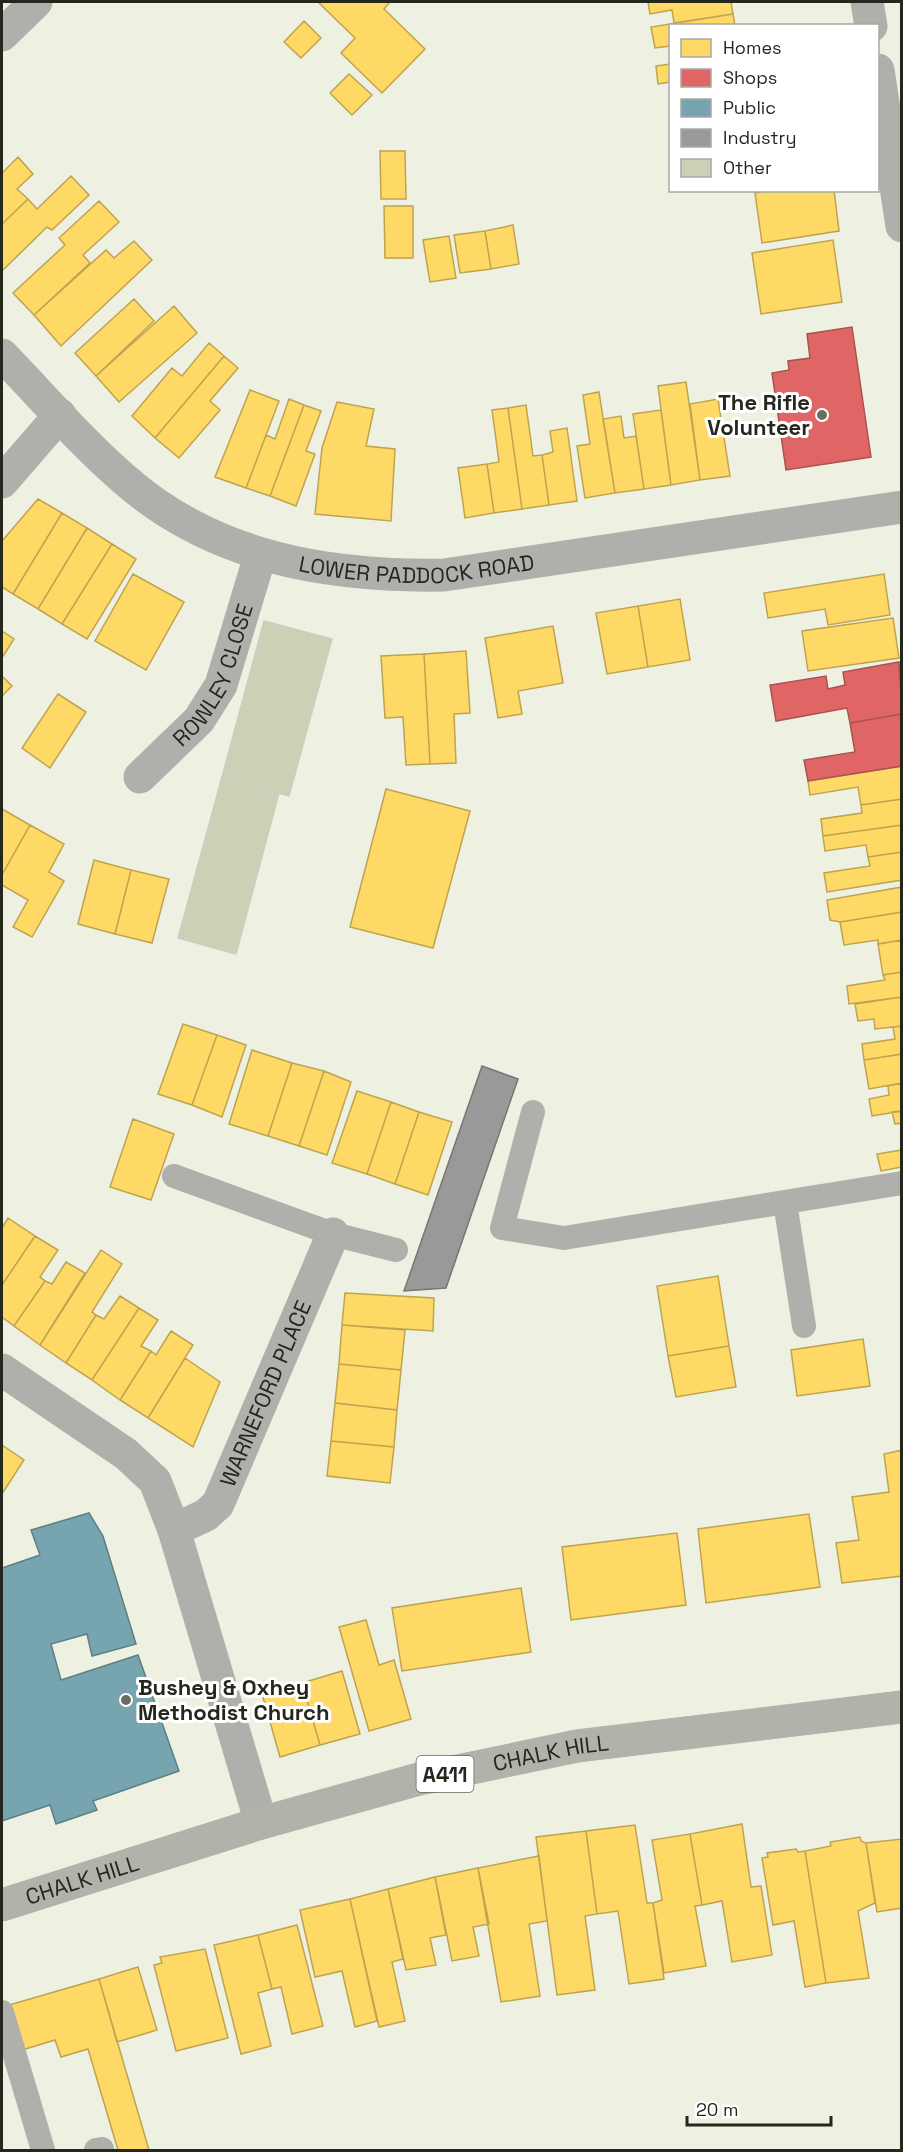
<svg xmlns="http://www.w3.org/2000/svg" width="903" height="2152" viewBox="0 0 903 2152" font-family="'Space Grotesk',sans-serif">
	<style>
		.homes { fill: #ffd966; stroke: #bea350; stroke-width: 1.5 }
		.shops { fill: #e06666; stroke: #a85350; stroke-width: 1.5 }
		.public { fill: #76a5af; stroke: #5e7f83; stroke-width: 1.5 }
		.industry { fill: #999; stroke: #767674; stroke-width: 1.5 }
		.building { fill: #ccd1b6; stroke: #cbcdc1; stroke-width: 1.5 }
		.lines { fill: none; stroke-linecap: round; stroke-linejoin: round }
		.lane { stroke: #afb0ab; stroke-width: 24 }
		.street { stroke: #afb0ab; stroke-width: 33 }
		.primary { stroke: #b1b2aa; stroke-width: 33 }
		.poi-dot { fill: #6b6d61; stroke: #fff; stroke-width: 2 }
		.labels { text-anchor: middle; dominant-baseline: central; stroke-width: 6; stroke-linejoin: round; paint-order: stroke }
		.shield { fill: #fff; stroke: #666760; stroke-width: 1.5 }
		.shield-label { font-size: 21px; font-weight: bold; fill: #25261c }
		.poi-label { font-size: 22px; font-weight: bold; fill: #25261c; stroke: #fff; text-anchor: end }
		.street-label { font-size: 22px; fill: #25261c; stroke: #fff }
	</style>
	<rect width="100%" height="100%" fill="#eef1e1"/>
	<path class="homes" d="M318,2H390L384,9L425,49L382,93L341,53L355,38Z
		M648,2H731L733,14L674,23L672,10L650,14Z
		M733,14L735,26H670V46L655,48L651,27Z
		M304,21L321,38L301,58L284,42Z
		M670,64V82L658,84L656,66Z
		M349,74L372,95L352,115L330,93Z
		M380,151H405L406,199H381Z
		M18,157L33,174L17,189L28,199L2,224V173Z
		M71,176L89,195L52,230L47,227L2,271V224L28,199L37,209Z
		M771,190H834L839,231L762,243L755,193Z
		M99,201L119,222L83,255L90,263L34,315L13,293L65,245L59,238Z
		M384,206H413V258H385Z
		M513,225L519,264L491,269L485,231Z
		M485,231L491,269L460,273L454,235Z
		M449,236L456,278L430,282L423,240Z
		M833,240L842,302L761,314L752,253Z
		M134,241L152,260L61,346L34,315L106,250L114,258Z
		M134,299L154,321L96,376L75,353Z
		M174,306L197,333L119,402L96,376Z
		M209,343L224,356L155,438L132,416L172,368L182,376Z
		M224,356L238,368L210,401L220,410L179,458L155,438Z
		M686,382L700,480L671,485L658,386Z
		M250,390L279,401L246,488L215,477Z
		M599,392L615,493L585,498L577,446L590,444L583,395Z
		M289,399L304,405L270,496L246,488L266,435L275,439Z
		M718,399L730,476L700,480L690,404Z
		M337,402L374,409L366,446L395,449L391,521L315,514L322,448Z
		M304,405L321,411L306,451L315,454L296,506L270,496Z
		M526,405L533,456L542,455L549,505L522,509L508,408Z
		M508,408L522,509L494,513L487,464L499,462L492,410Z
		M661,410L671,485L644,489L633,414Z
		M621,416L624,438L636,436L644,489L615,493L603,419Z
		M567,428L577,501L549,505L542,455L553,452L550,431Z
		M487,464L494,513L465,518L458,468Z
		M38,499L62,513L13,594L2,587V541Z
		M62,513L87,528L38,609L13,594Z
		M87,528L112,544L62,624L38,609Z
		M112,544L136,559L87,639L62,624Z
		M133,574L184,602L146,670L95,641Z
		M884,574L890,615L828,625L825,609L768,618L764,593Z
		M680,599L690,660L648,667L638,606Z
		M638,606L648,667L607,674L596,613Z
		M893,618L899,658L808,671L802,631Z
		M553,626L563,683L518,691L522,714L498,718L485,638Z
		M2,631L14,639L2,658Z
		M466,651L470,713L454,714L456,763L430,764L424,654Z
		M424,654L430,764L406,765L403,717L385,718L381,656Z
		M2,676L12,686L2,696Z
		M58,694L86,712L50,768L22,748Z
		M902,766V799L861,805L858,787L810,795L808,781Z
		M386,789L470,811L433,948L350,927Z
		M902,799V825L823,836L821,819L862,813L861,805Z
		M2,809L30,825L2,875Z
		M30,825L64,844L49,872L64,881L32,937L13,927L28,900L2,885V875Z
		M902,825V852L868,857L866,845L825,851L823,836Z
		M902,852V880L827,892L824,873L870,866L868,857Z
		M94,860L131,870L115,934L78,924Z
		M131,870L169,879L152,943L115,934Z
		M902,887V912L840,922L830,920L827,900Z
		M902,912V940L878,944V940L844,945L840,922Z
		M902,940V972L883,975L878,944Z
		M902,972V997L849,1004L847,986L885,980L883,975Z
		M902,997V1026L875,1029L874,1019L858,1021L855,1004Z
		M183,1024L217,1035L192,1105L158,1094Z
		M902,1026V1054L864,1060L862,1044L895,1039L893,1027Z
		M217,1035L246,1045L222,1117L192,1105Z
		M252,1050L292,1063L268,1136L229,1124Z
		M902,1054V1083L869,1089L864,1060Z
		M292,1063L324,1071L299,1146L268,1136Z
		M324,1071L351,1082L327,1155L299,1146Z
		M902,1083V1111L872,1116L869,1099L889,1095L888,1086Z
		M357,1091L391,1102L367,1174L332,1163Z
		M391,1102L419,1112L395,1184L367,1174Z
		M902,1111V1123L895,1124L892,1112Z
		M419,1112L452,1122L428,1195L395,1184Z
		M133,1119L174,1134L151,1200L110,1187Z
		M902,1150V1167L881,1171L877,1154Z
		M8,1218L35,1236L2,1285V1228Z
		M35,1236L58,1250L40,1277L45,1281L14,1326L2,1317V1285Z
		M101,1250L122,1264L92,1312L96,1315L66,1363L40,1345Z
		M66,1262L85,1273L40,1345L14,1326L45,1281L52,1284Z
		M718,1276L729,1346L668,1356L657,1286Z
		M345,1293L434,1298L433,1331L342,1325Z
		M120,1296L139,1308L92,1380L66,1363L96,1315L104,1319Z
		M139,1308L158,1320L141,1346L151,1351L120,1400L92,1380Z
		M342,1325L405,1330L401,1370L339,1364Z
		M171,1331L193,1345L148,1418L120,1400L151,1351L156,1355Z
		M863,1339L870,1386L797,1396L791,1350Z
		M729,1346L736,1387L676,1397L668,1356Z
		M185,1358L220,1382L193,1447L148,1418Z
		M339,1364L401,1370L397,1410L335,1403Z
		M335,1403L397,1410L394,1447L331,1441Z
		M331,1441L394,1447L390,1483L327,1476Z
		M2,1445L24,1460L2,1494Z
		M902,1450V1576L842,1583L836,1543L859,1540L852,1497L889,1492L884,1454Z
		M809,1514L820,1587L706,1603L698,1529Z
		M677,1533L686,1605L571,1620L562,1547Z
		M521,1588L531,1652L402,1671L392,1608Z
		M366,1620L379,1665L394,1660L411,1719L369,1731L339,1627Z
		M342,1671L360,1734L320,1745L302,1683Z
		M302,1683L320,1745L280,1757L262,1694Z
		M742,1824L751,1887L761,1886L772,1955L732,1962L722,1901L702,1905L690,1834Z
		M635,1825L647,1903H653L664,1979L629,1984L618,1911L597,1914L586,1831Z
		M586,1831L597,1914L585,1916L595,1990L557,1995L536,1837Z
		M690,1834L702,1905L695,1906L706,1966L664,1973L653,1903L662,1900L652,1840Z
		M860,1837L861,1841L866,1843L875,1903L858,1911L869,1978L826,1983L805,1851L831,1846L830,1842Z
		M902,1839V1908L877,1912L866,1843Z
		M796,1849L798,1852L805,1851L826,1983L805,1987L794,1921L773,1925L762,1858L768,1857L767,1853Z
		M539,1856L547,1921L529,1924L540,1996L501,2002L478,1868Z
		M478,1868L489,1924L473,1927L479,1956L452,1961L435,1877Z
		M435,1877L446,1935L430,1938L436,1965L406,1970L388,1889Z
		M388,1889L403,1959L392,1962L405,2021L379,2027L350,1899Z
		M350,1899L377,2021L355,2027L342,1971L315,1977L300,1910Z
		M297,1925L323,2026L292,2034L281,1987L272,1989L258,1935Z
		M258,1935L272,1989L258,1993L271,2046L241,2054L214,1945Z
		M205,1949L228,2038L176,2051L154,1965L162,1963L160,1957Z
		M138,1967L157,2030L117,2042L99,1979Z
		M99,1979L149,2150H118L88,2049L61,2057L55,2040L22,2050L9,2005Z"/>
	<path class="shops" d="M852,327L871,457L786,470L772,373L789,370L788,361L810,358L807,334Z
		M899,662L902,714L850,723L847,708L776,721L770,685L826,676L828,689L845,685L843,672Z
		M902,714V766L808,781L804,760L855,752L850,723Z"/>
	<path class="public" d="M89,1513L103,1536L136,1644L92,1656L87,1634L51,1644L61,1680L138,1655L179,1771L93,1801L97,1810L56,1824L50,1805L2,1821V1568L40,1555L31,1530Z"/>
	<path class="industry" d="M482,1066L518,1079L446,1288L404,1291Z"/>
	<path class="building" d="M264,621L332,639L289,796L222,777Z
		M222,777L279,793L236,954L178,938Z"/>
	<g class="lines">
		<path class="lane" d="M533,1112L502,1228L564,1238L902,1183
			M174,1176L333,1234L396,1250
			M785,1202L804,1326
			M2,2012L43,2150
			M96,2150L102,2149"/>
		<g class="street">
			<path d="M867,2L871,26"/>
			<path d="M2,35L36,2"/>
			<path d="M878,70L902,226"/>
			<path id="s1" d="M2,355C42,396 80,441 124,479C213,558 329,577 444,575L902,507"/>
			<path d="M2,482L60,415"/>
			<path id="s2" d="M140,777L199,720L221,685L260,556"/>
			<path d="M2,1370L126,1454L155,1481L174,1530L261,1823"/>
			<path id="s3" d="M174,1530L206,1515L218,1504L333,1234"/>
		</g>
		<path class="primary" id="s4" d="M2,1905L261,1823L419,1779L577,1746L902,1707"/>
	</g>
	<g class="poi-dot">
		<circle cx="822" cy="415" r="6"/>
		<circle cx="126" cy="1700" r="6"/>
	</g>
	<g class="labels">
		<rect class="shield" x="416.5" y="1756" width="57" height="36" rx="4.5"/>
		<g class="shield-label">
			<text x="445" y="1774">A411</text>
		</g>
		<g class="poi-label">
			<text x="810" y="402">The Rifle<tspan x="810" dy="25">Volunteer</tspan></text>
			<text x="138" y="1687" text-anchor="start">Bushey &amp; Oxhey<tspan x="138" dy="25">Methodist Church</tspan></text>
		</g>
		<g class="street-label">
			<text stroke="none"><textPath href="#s1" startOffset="489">LOWER PADDOCK ROAD</textPath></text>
			<text stroke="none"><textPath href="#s2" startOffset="129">ROWLEY CLOSE</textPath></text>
			<text stroke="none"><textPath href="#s3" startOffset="172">WARNEFORD PLACE</textPath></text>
			<text stroke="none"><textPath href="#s4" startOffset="570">CHALK HILL</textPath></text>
			<text stroke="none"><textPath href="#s4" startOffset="84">CHALK HILL</textPath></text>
		</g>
	</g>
	<rect width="903" height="2152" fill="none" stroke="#25261c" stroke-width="6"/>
	<rect x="669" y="24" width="210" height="168" fill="#ffffff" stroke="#a8a8a4" stroke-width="1.5"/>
	<rect x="681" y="39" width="30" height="18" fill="#ffd966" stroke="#a8a8a4" stroke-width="1.5"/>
	<text x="723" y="54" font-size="18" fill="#25261c">Homes</text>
	<rect x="681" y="69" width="30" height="18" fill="#e06666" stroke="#a8a8a4" stroke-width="1.5"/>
	<text x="723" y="84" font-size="18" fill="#25261c">Shops</text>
	<rect x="681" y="99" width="30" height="18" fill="#76a5af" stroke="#a8a8a4" stroke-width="1.5"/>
	<text x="723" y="114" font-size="18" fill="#25261c">Public</text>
	<rect x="681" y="129" width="30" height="18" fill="#999999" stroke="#a8a8a4" stroke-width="1.5"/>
	<text x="723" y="144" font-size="18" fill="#25261c">Industry</text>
	<rect x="681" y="159" width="30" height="18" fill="#ccd1b6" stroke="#a8a8a4" stroke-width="1.5"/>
	<text x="723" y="174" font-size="18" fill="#25261c">Other</text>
	<path d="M687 2116v9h144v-9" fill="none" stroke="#25261c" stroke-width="3"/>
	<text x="696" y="2116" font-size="18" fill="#25261c" stroke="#ffffff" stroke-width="4.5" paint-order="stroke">20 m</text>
</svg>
